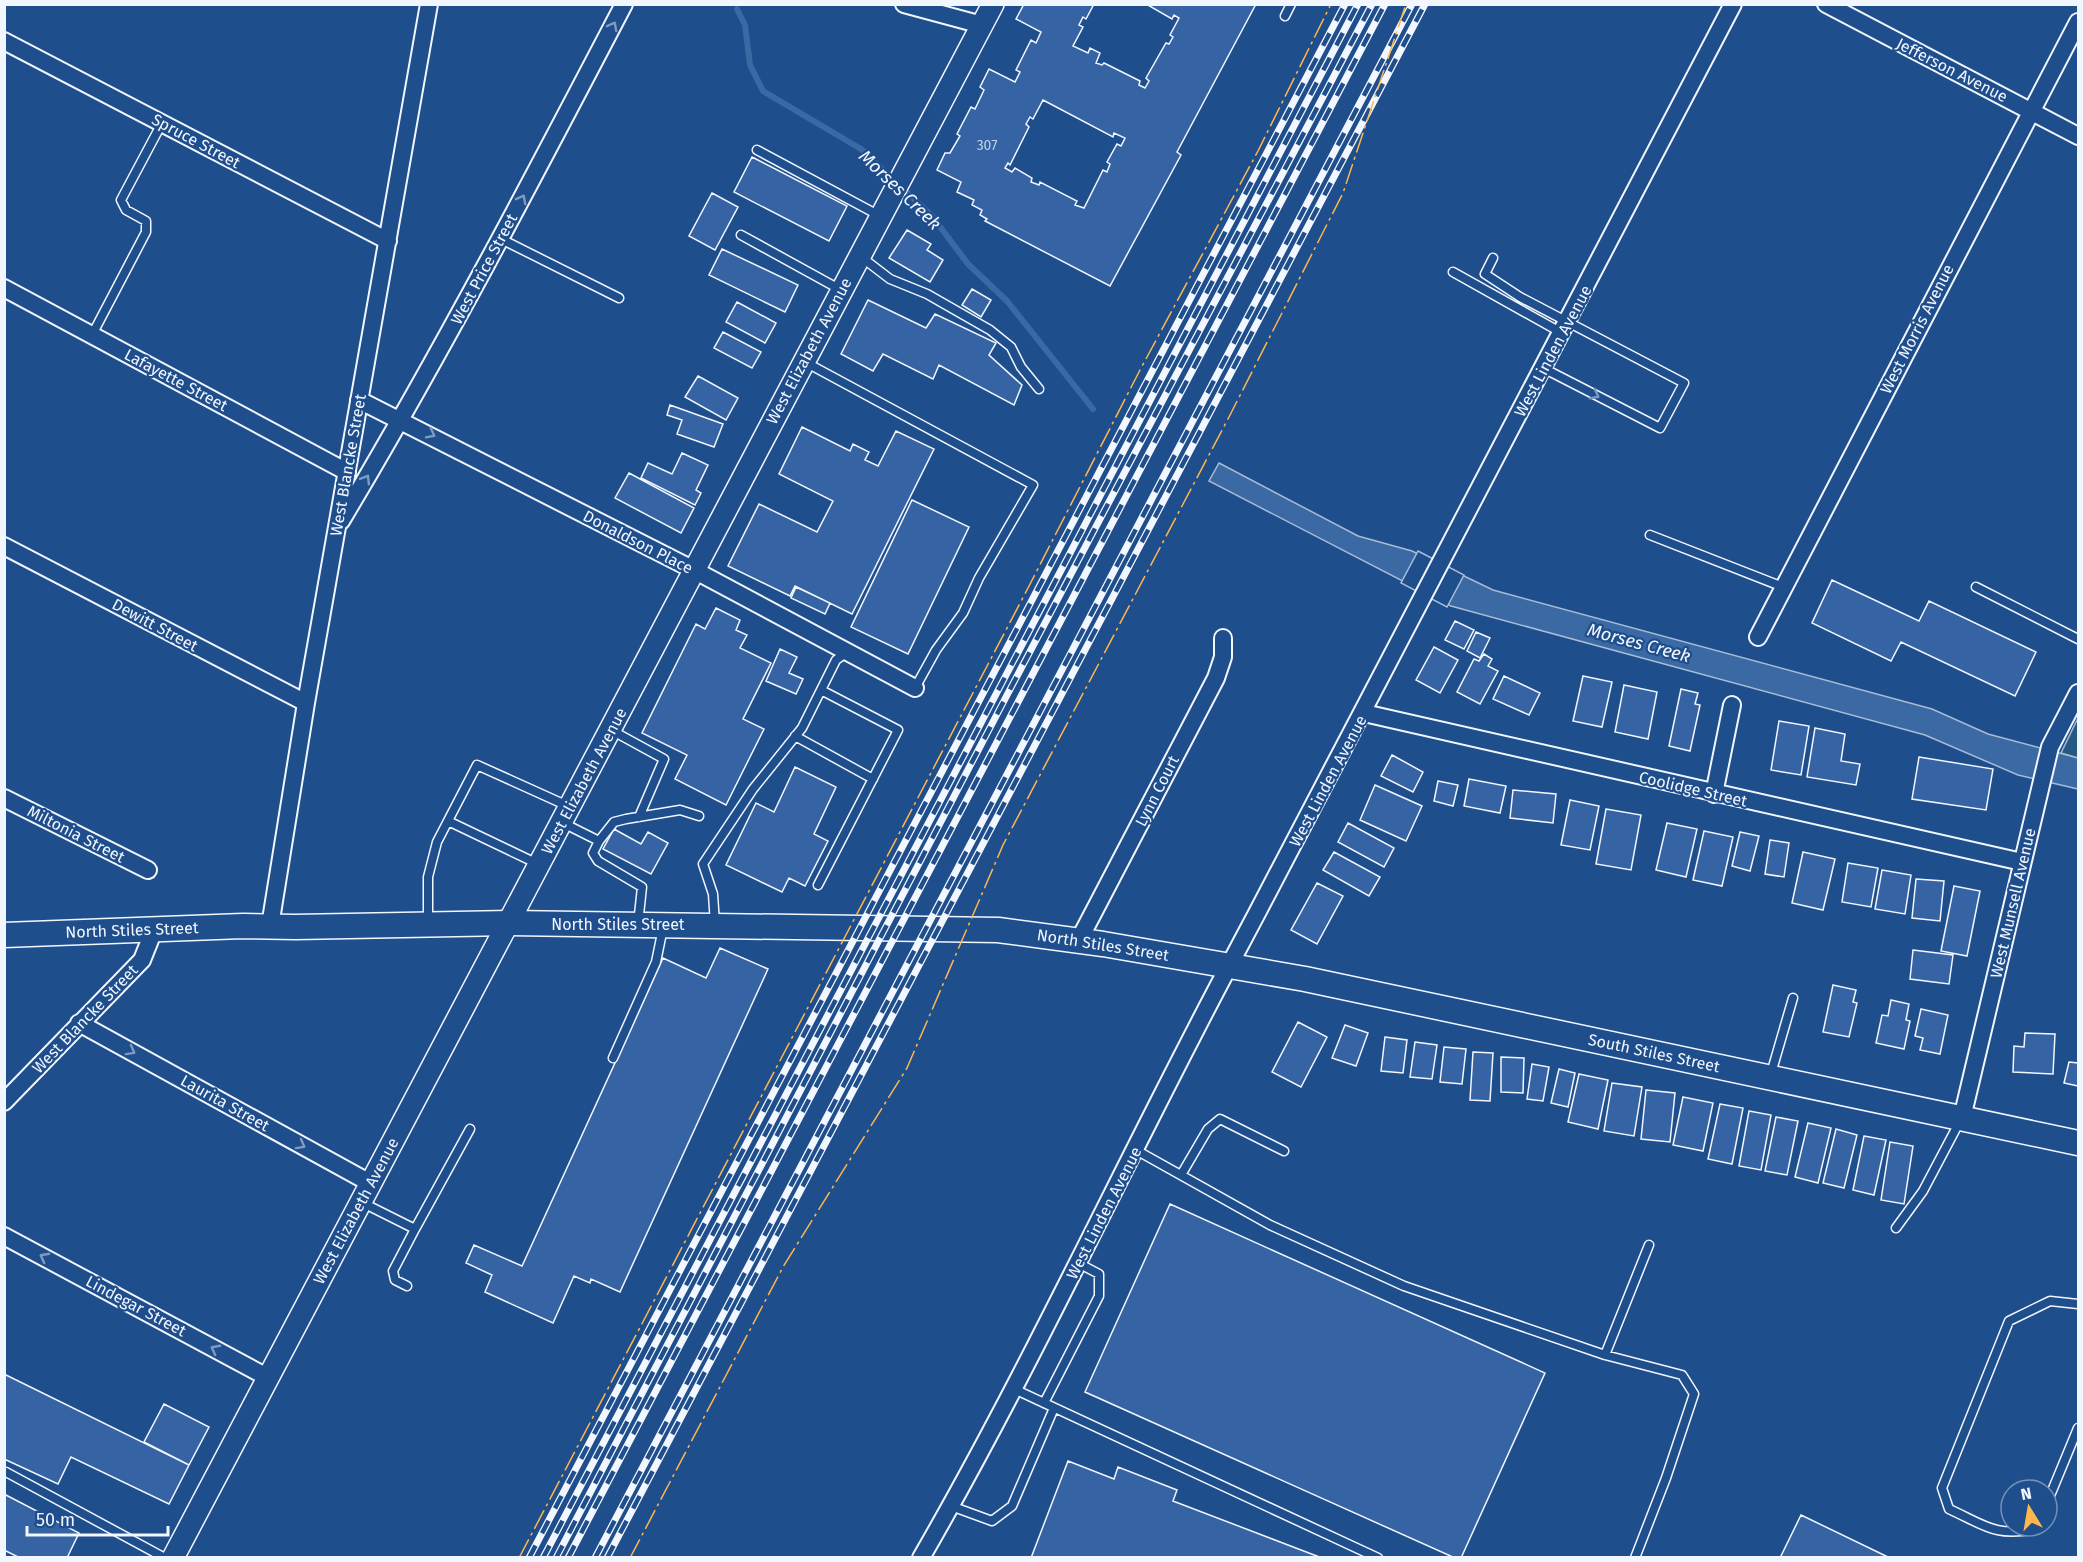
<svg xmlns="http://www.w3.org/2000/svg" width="2083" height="1562" viewBox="0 0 2083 1562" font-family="'Fira Sans',sans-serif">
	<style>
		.green { fill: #245a82; stroke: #a8bbd7; stroke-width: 1.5 }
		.water { fill: #3b69a3; stroke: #a8bbd7; stroke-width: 1.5 }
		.pier { fill: #1f4e8c; stroke: #a8bbd7; stroke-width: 1.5 }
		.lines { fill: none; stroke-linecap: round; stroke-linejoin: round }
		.stream { stroke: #3b69a3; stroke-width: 6 }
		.building { fill: #3563a3; stroke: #f2f6ff; stroke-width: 1.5; fill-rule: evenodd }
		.service-casing { stroke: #f2f6ff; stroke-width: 11 }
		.minor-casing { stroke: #f2f6ff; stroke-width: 20 }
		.tertiary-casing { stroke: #f2f6ff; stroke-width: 24 }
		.secondary-casing { stroke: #f2f6ff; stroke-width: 27 }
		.service { stroke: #1f4e8c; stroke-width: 8 }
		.minor { stroke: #1f4e8c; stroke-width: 16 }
		.tertiary { stroke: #1f4e8c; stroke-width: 21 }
		.secondary { stroke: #1f4e8c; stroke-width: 24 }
		.rail-casing { stroke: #f2f6ff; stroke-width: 7 }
		.rail { stroke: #1f4e8c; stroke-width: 4.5; stroke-dasharray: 14; stroke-linecap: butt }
		.power { stroke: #ffb74d; stroke-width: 1.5; stroke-dasharray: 21 4.5 3 4.5; stroke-linecap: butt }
		.oneway { stroke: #7e9ac0 }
		.labels { text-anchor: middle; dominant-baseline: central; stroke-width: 4.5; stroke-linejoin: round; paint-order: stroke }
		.number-label { font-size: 14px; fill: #c3d1e8 }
		.street-label { font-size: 16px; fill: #f2f6ff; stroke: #1f4e8c }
		.water-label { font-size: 18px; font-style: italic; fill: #f2f6ff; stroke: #1f4e8c }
	</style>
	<rect width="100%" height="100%" fill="#1f4e8c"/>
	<path class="green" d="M2078,718V758L2061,753Z"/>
	<path class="water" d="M1219,463L1358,536L1412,551L1493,590L1932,709L1988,734L2078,758V789L2018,775L1925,735L1451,606L1209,481Z"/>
	<path class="pier" d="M1418,551L1464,575L1447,607L1401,583Z"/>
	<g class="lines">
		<path class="stream" d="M737,9L745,25L750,65L763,91L861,149L932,216L968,264L1007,301L1093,409"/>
	</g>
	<path class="building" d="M1024,4H1094L1086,19L1083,17L1079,25L1083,27L1073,46L1088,53L1090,48L1100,53L1096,63L1102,65L1104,63L1140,81L1139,85L1145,88L1149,81L1146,78L1166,43L1169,44L1173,37L1170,35L1179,18L1174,15L1172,19L1146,4H1256L1177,152L1181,155L1110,286L985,221L987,219L980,215L982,210L972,205L974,200L957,192L961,182L937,170L945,153H950L960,136L957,134L971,107L975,109L984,90L980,87L989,69L1015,82L1020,72L1016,70L1031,40L1036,43L1041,32L1016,19ZM1043,100L1113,137L1114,133L1125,138L1121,146L1117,144L1107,162L1110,164L1107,172L1103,170L1084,208L1075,205L1077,201L1040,182L1039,185L1031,182L1032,178L1015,168L1012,172L1005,168L1008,163L1010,165L1029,127L1026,124L1030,117L1033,119Z
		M752,157L847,206L829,241L734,192Z
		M712,193L738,207L715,250L689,236Z
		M907,230L931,244L927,250L943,260L930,282L889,258Z
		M722,249L798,285L785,312L709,275Z
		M972,289L991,300L981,317L962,305Z
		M868,300L926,328L935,314L996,343L989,355L1022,385L1014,405L939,365L933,379L883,354L873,371L841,354Z
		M737,302L776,323L765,343L726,322Z
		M723,332L761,352L752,368L714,348Z
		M698,376L738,398L726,420L685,397Z
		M670,405L723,424L714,447L677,434L682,420L667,415Z
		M802,427L850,451L853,444L869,452L865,460L878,466L896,431L934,449L852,614L795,586L790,596L728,566L759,504L817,532L833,501L779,474Z
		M682,453L708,465L696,490L701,493L695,505L641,478L648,463L672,474Z
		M629,473L694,508L681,533L615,498Z
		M912,500L969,527L908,654L851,627Z
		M1832,580L1919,621L1929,601L2036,652L2015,696L1901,642L1891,661L1812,623Z
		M796,587L830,603L825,614L791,598Z
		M716,608L740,620L736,630L747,635L740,648L771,663L743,719L764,729L726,805L675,779L687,755L642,733L696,624L705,629Z
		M1455,621L1474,630L1464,649L1445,640Z
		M1476,632L1490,638L1480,658L1467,651Z
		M1434,647L1458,660L1440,693L1416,680Z
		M780,649L797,657L789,673L803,679L796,694L766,681Z
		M1484,654L1492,659L1488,666L1498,671L1480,704L1457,692L1474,659L1479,661Z
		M1504,676L1540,693L1529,715L1493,699Z
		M1583,676L1612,682L1602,727L1573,721Z
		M1624,685L1657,692L1648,739L1615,732Z
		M1681,689L1698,693L1695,704L1700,705L1690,751L1669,746Z
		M1779,721L1809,726L1801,775L1771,770Z
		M1815,728L1845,734L1841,761L1860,764L1856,785L1807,777Z
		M1392,755L1423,772L1413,792L1381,776Z
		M1919,757L1993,769L1986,810L1912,799Z
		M795,767L836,787L814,834L828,841L805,886L789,878L782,892L726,865L756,803L774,812Z
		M1469,779L1506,786L1500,813L1464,806Z
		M1438,781L1458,785L1453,806L1434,801Z
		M1375,785L1422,806L1406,841L1360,820Z
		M1513,790L1556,794L1553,823L1510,818Z
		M1570,800L1599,806L1590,850L1561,845Z
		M1606,809L1641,815L1631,870L1596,864Z
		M1348,823L1394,848L1384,867L1338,842Z
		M1667,823L1697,829L1686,877L1656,870Z
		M614,829L641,844L648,832L668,843L651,874L603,849Z
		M1704,831L1733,837L1722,886L1693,880Z
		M1740,832L1759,836L1750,871L1732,866Z
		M1770,840L1789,843L1784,877L1765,874Z
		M1334,852L1380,877L1369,896L1323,870Z
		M1803,852L1835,859L1823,910L1792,903Z
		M1848,863L1878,868L1871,907L1842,902Z
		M1882,870L1911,875L1905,914L1875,909Z
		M1916,879L1944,881L1940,921L1912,918Z
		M1317,883L1343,896L1317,944L1291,930Z
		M1954,886L1980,891L1967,956L1941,951Z
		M720,948L768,969L620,1292L591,1279L590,1283L574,1276L553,1323L485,1292L492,1275L466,1263L474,1245L522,1266L663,958L706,978Z
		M1913,950L1953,955L1949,984L1910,979Z
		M1833,985L1856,990L1853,1002L1857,1003L1849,1037L1823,1032Z
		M1891,1000L1909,1004L1906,1020L1910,1021L1904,1049L1876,1043L1882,1015L1888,1016Z
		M1921,1009L1948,1015L1940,1054L1920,1050L1923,1038L1915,1036Z
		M1298,1022L1327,1037L1301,1087L1272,1072Z
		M1345,1025L1368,1033L1356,1066L1332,1058Z
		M2025,1033L2055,1034L2053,1074L2013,1072L2014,1046L2024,1047Z
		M1385,1037L1407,1040L1403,1073L1381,1071Z
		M1415,1042L1437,1045L1432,1079L1410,1077Z
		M1444,1047L1466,1049L1462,1084L1440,1082Z
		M1473,1052L1493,1053L1490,1101L1470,1100Z
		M1501,1057L1524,1058L1523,1093L1501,1092Z
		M2069,1062L2078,1063V1086L2064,1083Z
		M1532,1064L1549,1067L1543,1101L1527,1099Z
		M1559,1069L1575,1073L1568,1107L1551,1103Z
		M1579,1074L1608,1080L1598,1129L1568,1122Z
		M1612,1083L1642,1087L1634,1136L1604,1131Z
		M1646,1090L1675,1093L1670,1142L1641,1139Z
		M1683,1097L1713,1103L1703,1151L1673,1145Z
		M1720,1104L1743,1108L1732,1164L1708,1159Z
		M1749,1111L1771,1115L1761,1170L1739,1166Z
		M1776,1117L1798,1121L1787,1175L1765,1171Z
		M1808,1123L1831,1128L1818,1183L1795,1177Z
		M1836,1129L1857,1135L1844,1188L1823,1183Z
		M1864,1136L1886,1140L1874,1195L1853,1190Z
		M1890,1142L1913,1146L1904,1204L1881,1200Z
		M1170,1204L1545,1373L1461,1558H1455L1085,1392Z
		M4,1374L189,1465L169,1504L71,1457L58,1484L4,1459Z
		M164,1404L209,1427L189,1465L144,1442Z
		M1068,1461L1114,1479L1118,1467L1177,1490L1173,1501L1322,1558H1031Z
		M4,1494L79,1533L67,1558H20L4,1550Z
		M1801,1515L1890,1558H1780Z"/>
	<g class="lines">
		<defs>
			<path id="service" d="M1285,16L1291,4
				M757,150L880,216
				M741,235L841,290
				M501,239L619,298
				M860,256L890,279L927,294L990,330L1011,347L1021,367L1039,389
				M1493,258L1485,274L1520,297L1684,383L1660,428L1543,368
				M1453,272L1562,333
				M92,335L146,232V221L126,210L121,200L162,123
				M805,362L1033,485L979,578L963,613L936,650L915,688
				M1650,535L1783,587
				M1976,587L2078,639
				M611,730L664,759L639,817
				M795,736L873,779
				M448,821L540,865
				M563,823L599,841L614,822L626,819L680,810L699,816
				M599,841L593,853L598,861L642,887L638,924
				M818,885L898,730L821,690
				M428,921V877L437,842L477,765L570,807
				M715,924L713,894L703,864L753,789L802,728L836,660L847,652
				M613,1058L656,962L663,928
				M1770,1077L1793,998
				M1136,1150L1270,1225L1404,1286L1605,1355L1682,1375L1694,1394L1666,1478L1635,1558
				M1181,1175L1208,1129L1220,1119L1284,1151
				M361,1202L415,1229L470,1129
				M1896,1228L1923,1191L1960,1121
				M407,1286L395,1280L393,1271L415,1229
				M1605,1355L1649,1245
				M1014,1389L1378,1558
				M1044,1403L1099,1296V1274L1078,1263
				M6,1472L165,1558
				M2047,1503L2078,1428
				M951,1506L992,1521L1012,1506L1054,1408
				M2037,1526L2036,1529C1995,1537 1986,1526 1949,1509L1942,1488L2009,1321L2050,1301L2078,1304"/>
			<path id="minor" d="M904,4L982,25
				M1826,4L2078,136
				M4,41L388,241
				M4,288L347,472
				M359,400L694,570L915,688
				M341,521C442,352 533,178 624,4
				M4,546L306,703
				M1758,637L2078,22
				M1364,713L2022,862
				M1714,794L1732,705
				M4,798L148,870
				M270,926L306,703L429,4
				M1079,940L1216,678L1223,657V638
				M79,1023L370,1183
				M4,1102L142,960L154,930
				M1962,1118L2050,747L2078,693
				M4,1236L267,1377
				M921,1558C1033,1364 1125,1161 1230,964C1399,645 1566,325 1733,4"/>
			<path id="tertiary" d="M173,1558L993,4"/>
			<path id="secondary" d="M4,935L243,926L295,927L510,923L998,930L1103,944L1305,979L2078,1143"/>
		</defs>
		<use href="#service" class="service-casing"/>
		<use href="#minor" class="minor-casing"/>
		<use href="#tertiary" class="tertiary-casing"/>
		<use href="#secondary" class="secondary-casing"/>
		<use href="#service" class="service"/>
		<use href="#minor" class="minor"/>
		<use href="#tertiary" class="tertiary"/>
		<use href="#secondary" class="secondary"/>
		<defs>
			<path id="rail" d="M529,1558L1345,4
				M543,1558L1358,4
				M556,1558L1006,697L1372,4
				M568,1558L1385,4
				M595,1558L1412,4
				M607,1558L1425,4"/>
		</defs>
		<use href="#rail" class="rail-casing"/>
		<use href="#rail" class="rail"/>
		<path class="power" d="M519,1558L1028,588L1140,370L1258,151L1331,4
			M630,1558L783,1267L907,1068L1003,845L1229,417L1343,193L1406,4"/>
	</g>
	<defs><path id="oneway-chevron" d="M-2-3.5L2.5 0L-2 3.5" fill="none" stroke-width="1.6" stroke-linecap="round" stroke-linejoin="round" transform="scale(1.5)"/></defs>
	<g class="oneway">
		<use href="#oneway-chevron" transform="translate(613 26) rotate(-62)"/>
		<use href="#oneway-chevron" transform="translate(522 199) rotate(-62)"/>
		<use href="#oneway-chevron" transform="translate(1595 395) rotate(27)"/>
		<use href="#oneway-chevron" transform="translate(431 434) rotate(27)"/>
		<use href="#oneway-chevron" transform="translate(366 479) rotate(-59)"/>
		<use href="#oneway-chevron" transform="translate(131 1051) rotate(29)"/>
		<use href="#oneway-chevron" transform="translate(301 1145) rotate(29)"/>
		<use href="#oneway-chevron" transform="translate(44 1257) rotate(-152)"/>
		<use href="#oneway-chevron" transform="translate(215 1349) rotate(-152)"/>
	</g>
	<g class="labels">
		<g class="number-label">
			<text x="987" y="145">307</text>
		</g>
		<g class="street-label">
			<text transform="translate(1952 70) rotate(27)">Jefferson Avenue</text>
			<text transform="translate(196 141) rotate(28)">Spruce Street</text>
			<text transform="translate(484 269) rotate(-62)">West Price Street</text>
			<text transform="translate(1917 329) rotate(-63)">West Morris Avenue</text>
			<text transform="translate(809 351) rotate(-62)">West Elizabeth Avenue</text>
			<text transform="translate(1553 351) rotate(-62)">West Linden Avenue</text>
			<text transform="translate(176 380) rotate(28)">Lafayette Street</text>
			<text transform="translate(348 465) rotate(-80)">West Blancke Street</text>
			<text transform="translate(638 542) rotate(27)">Donaldson Place</text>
			<text transform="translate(155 625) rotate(28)">Dewitt Street</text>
			<text transform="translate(584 781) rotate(-62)">West Elizabeth Avenue</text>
			<text transform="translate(1328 781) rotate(-62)">West Linden Avenue</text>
			<text transform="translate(1693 789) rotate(13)">Coolidge Street</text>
			<text transform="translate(1157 791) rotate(-63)">Lynn Court</text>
			<text transform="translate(76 834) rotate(27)">Miltonia Street</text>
			<text transform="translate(2013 903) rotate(-77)">West Munsell Avenue</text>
			<text x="618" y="924">North Stiles Street</text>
			<text transform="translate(132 930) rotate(-2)">North Stiles Street</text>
			<text transform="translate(1103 945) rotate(9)">North Stiles Street</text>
			<text transform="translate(85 1019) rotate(-46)">West Blancke Street</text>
			<text transform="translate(1654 1053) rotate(12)">South Stiles Street</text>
			<text transform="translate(225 1103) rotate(29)">Laurita Street</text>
			<text transform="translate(356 1211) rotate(-62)">West Elizabeth Avenue</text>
			<text transform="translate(1104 1213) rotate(-63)">West Linden Avenue</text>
			<text transform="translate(136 1306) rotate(28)">Lindegar Street</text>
		</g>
		<g class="water-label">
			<text transform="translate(900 190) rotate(44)">Morses Creek</text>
			<text transform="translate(1639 643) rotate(15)">Morses Creek</text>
		</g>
	</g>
	<rect width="2083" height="1562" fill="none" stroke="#f2f6ff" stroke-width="12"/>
	<g transform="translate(2029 1508) rotate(349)"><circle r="28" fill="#1f4e8c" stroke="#7391ba" stroke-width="1.5"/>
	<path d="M0-4.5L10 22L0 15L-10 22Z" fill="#ffb74d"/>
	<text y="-9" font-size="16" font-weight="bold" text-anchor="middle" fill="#f2f6ff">N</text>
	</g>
	<path d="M27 1526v9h141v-9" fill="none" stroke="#f2f6ff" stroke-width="3"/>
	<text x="36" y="1526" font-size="18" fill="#f2f6ff" stroke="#1f4e8c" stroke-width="4.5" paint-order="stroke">50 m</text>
</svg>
